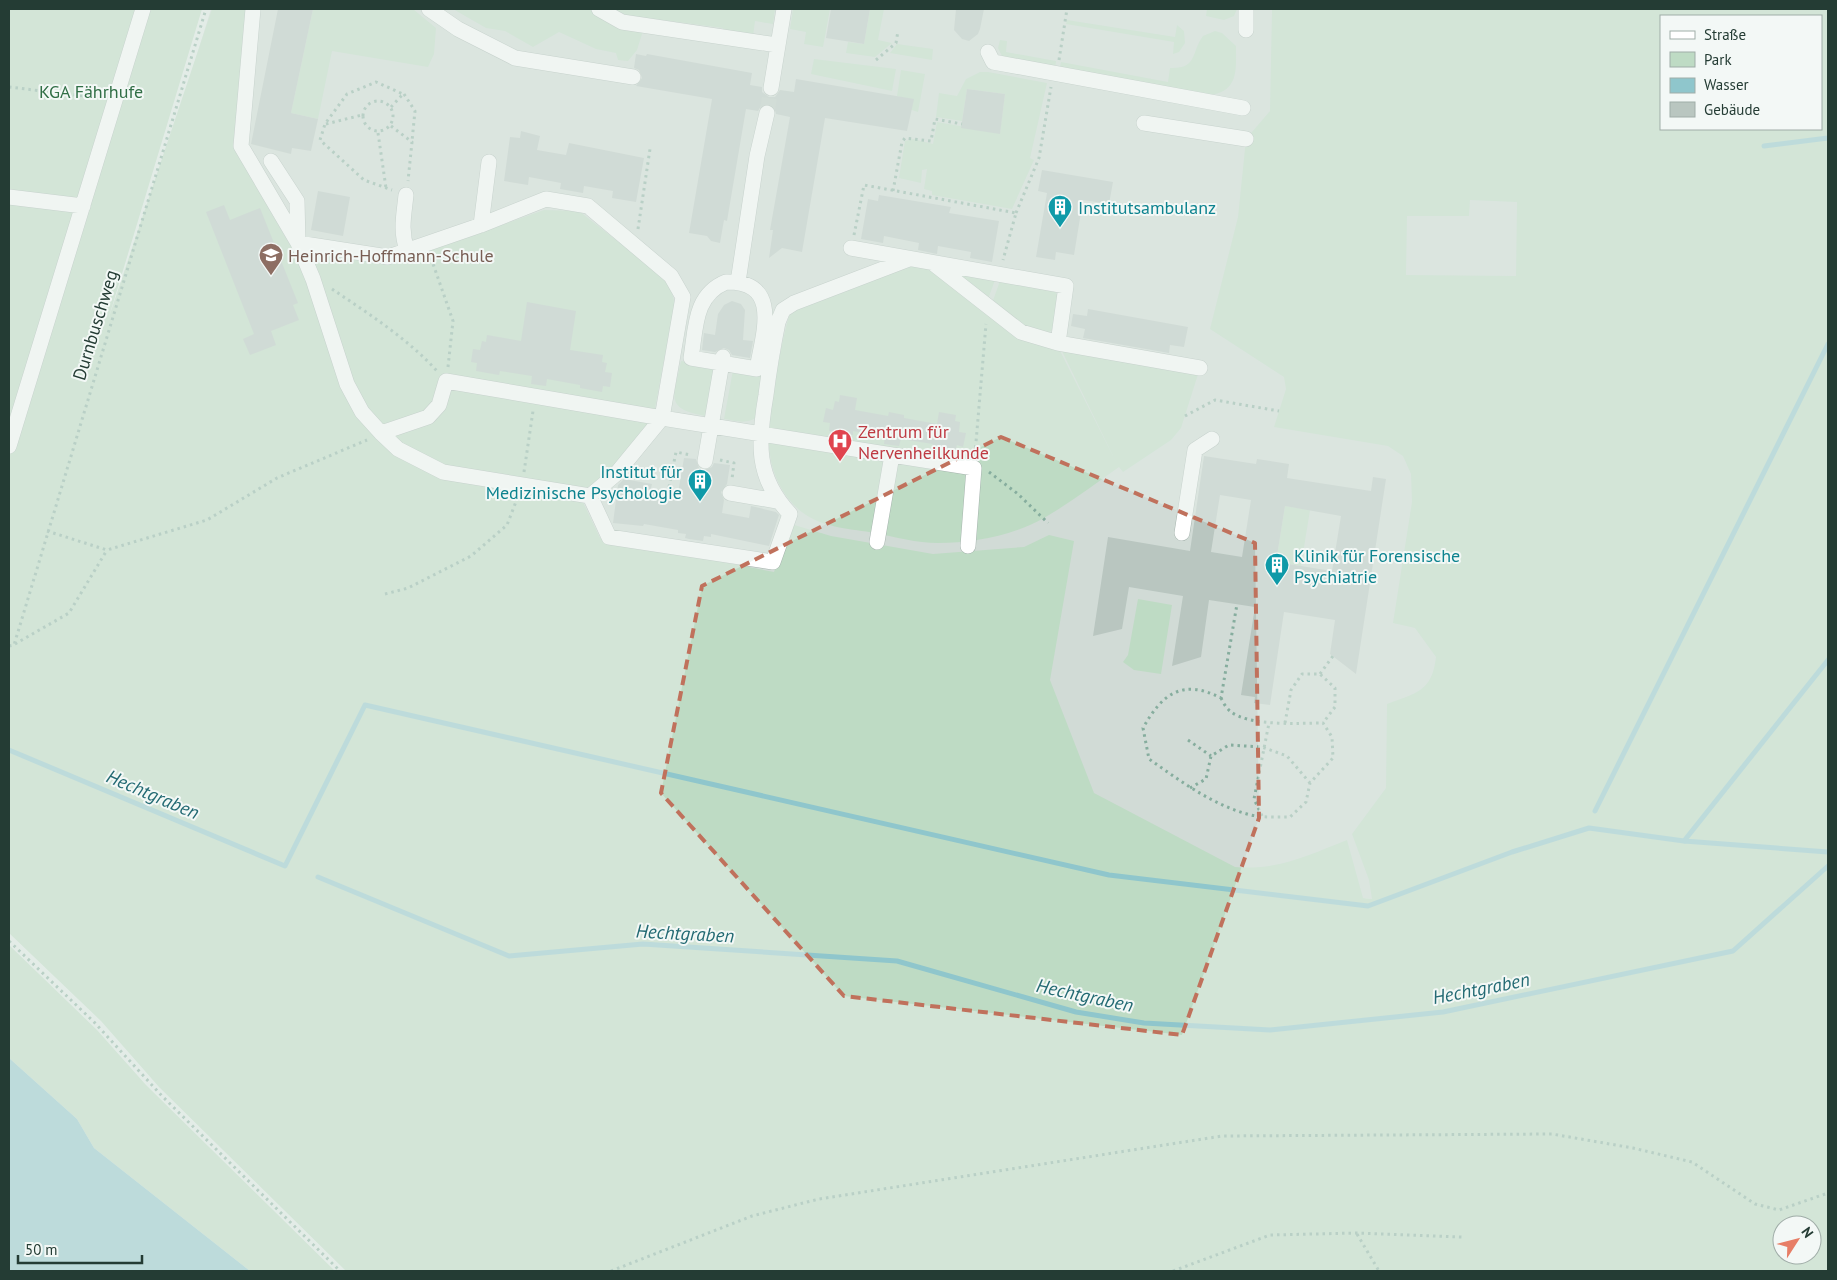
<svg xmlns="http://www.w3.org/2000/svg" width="1837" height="1280" viewBox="0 0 1837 1280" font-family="'PT Sans',sans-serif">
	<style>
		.built { fill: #d1dbd6 }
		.green { fill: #bedbc4; fill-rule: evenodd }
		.water { fill: #8fc6cc }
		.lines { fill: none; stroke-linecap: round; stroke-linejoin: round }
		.stream { stroke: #8fc6cc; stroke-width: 5 }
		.building { fill: #b9c6c0; fill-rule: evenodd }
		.minor-tunnel { stroke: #bdc9c3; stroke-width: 15; stroke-dasharray: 15 8; stroke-linecap: butt }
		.minor-casing { stroke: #a6b4ae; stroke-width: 16 }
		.path { stroke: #86ad9e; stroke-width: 3; stroke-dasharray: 2.5 4; stroke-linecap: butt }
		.minor { stroke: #fff; stroke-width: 15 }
		.marked { fill: none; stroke: #c0715c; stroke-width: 4; stroke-dasharray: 10 6; stroke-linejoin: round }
		.labels { text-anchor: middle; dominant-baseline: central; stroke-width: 4; stroke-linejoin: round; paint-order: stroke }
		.park-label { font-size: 18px; fill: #316f46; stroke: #f3f8f6 }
		.culture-label { font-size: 18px; fill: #0d838f; stroke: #f3f8f6; text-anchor: start }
		.education-label { font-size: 18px; fill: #785e54; stroke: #f3f8f6; text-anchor: start }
		.street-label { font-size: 18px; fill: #243c34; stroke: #f3f8f6 }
		.health-label { font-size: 18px; fill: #be3a42; stroke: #f3f8f6; text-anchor: start }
		.water-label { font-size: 19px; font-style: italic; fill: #236a73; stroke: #f3f8f6 }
	</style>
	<rect width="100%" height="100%" fill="#e3ece7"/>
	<path class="built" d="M211,9H1605L1614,290L1372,899L1016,863L92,395Z"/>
	<path class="green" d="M9,9H202L108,320L212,9H247L233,147L290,245L380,261H400L544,210L579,211L663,277C669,287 675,295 674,307L653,419L607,475L581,498L600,538L774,572L791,524L831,536L933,554L1024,547L1049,535L1074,541L1050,680L1094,793L1235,867C1276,871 1309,855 1347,840L1363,898L1372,899L1369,880L1352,834L1386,788L1387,704C1416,693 1432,692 1436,657L1415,628L1393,623L1412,502L1411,474L1403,456L1388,446L1274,427L1286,389L1284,377L1210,329L1238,217L1246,139L1270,111L1272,9H1828V1271H346L159,1087L101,1021L9,933ZM1661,16H1821V129H1661ZM1470,200L1517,202L1516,276L1406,275L1407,216H1469ZM1782,1225H1812V1255H1782Z
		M313,9H413L436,28L434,54L428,67L332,51L318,119L291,113Z
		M453,9H775L773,24L755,21L753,36L723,31V28L647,18L637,50L628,61L618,60L616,53L596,49L559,32L533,47L505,31L486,28Z
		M793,9H830L823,47L804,44L806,32L790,29Z
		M870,9H884L878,40L892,43L875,57L846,53L848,42L864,44Z
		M1207,9H1237L1234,16L1224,20L1206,16Z
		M1067,20L1175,37L1177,25L1184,31L1185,43L1179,52L1173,54L1174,42L1066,24Z
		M1215,31L1222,33L1236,46C1236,69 1239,92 1209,95L1059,71L1061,62L1168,82L1170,68C1198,69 1191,52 1203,36Z
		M1000,40L1007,41L1006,52L1056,61L1055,70L1003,58L998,48Z
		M897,44L933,49L932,60L890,53Z
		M814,59L896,69L892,91L811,74Z
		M901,70L925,74L918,112L909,109L912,100L897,96Z
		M980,72H988L1047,83L1030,158L1034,160L1012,209L932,195V191L924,189L927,169L922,170L921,183L899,178L905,141L913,139L933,144L937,122L1000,133L1005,94L967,89L962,121L936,117L939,93L957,96L966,79Z
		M913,266L933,269L1058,347L1116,462L1058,343L1200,368L1181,428L1171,440L1123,472L1119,467C1095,484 1070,503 1044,518C1014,535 973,543 938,543C917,543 895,537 875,533C852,529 826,528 806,515C786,502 773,478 770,455C765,423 780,348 789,316L799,307Z
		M948,271L995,280L987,302Z
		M1000,281L1055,292L1059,297L1053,329L1048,333L1024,331L991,306Z
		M681,361L714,366L706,416C663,409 674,396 681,361Z
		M733,370L764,375L758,416C747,425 737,421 724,419Z
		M1285,506L1310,510L1301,566L1276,562Z
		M1138,599L1172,605L1161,674L1134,670L1123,662L1128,655Z
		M9,945L97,1030L146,1085L335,1271H250L94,1148L77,1119L9,1058Z"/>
	<path class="water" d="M9,1058L77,1119L94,1148L250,1271H9Z"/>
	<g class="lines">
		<path class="stream" d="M1764,146L1828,138
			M9,750L285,866L365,705L1109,875L1368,906L1512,852L1589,828L1684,841L1828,852
			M1595,811L1828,344
			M1684,841L1828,660
			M318,877L509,956L643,944L897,961L1076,1012L1144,1023L1270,1030L1443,1012L1733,951L1828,866"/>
	</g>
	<path class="building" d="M278,9H313L291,113L318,119L311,151L292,148L291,154L251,144Z
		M831,9H870L864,44L826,38Z
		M956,9H984L980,29L978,34L969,41L962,39L954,30Z
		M636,54L646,56L647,54L752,73L750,85L762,87V92L769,97H775L780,90L794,92L796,79L914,99L907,131L825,118L802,252L782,248L769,258L773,230H770L790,117L776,114L774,107L769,104L761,106L758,111L746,109L727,221L724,220L720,243L711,241L707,236L689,233L712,99L636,86L642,78L639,70L634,68Z
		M967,89L1005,94L1000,134L961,128Z
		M521,131L540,136L537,150L566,155L569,143L644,158L636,202L612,198L613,191L584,186L583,193L560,189L561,183L529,177L528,185L504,181L510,137L520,138Z
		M1042,170L1113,182L1109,204L1083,200L1074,255L1056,252L1055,260L1036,257L1047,193L1038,191Z
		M318,191L350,197L343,236L311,230Z
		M879,195L951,207L949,213L999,221L992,262L970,258L971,252L938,246L937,254L918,250L919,243L884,236L883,243L861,239L868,199L878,201Z
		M224,205L230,220L260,208L298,303L293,305L299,320L271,331L276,345L250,355L243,339L254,334L206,212Z
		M732,301L741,304L745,310L743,340L753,341L750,358L732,355L729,350L724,348L715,352L702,350L704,333L715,335L718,314L724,305Z
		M527,302L576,311L570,350L603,355L602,362L607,363L605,372L612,373L610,387L603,386L602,392L580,388V385L547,379L546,386L531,384L532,376L500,371L499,375L476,371L477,363L471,362L473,349L480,350L482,341L486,342L487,335L521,341Z
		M1088,309L1188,327L1184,347L1170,345L1169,353L1083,338L1085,329L1071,326L1073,314L1087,316Z
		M840,395L857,398L855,410L888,416L889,412L904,415V418L937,424L939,412L956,415L955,421L960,422L959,432L966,433L963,447L957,445L955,452L932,448L933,444L901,439L899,446L884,444L885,436L853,431V435L829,431L830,423L823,422L826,408L833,410L835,401L839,402Z
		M1204,456L1256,464L1257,459L1289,464L1287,478L1371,491L1373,477L1386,479L1356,674L1330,654L1335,620L1284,612L1270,705L1254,703L1255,697L1241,695L1255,607L1209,600L1201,657L1172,666L1183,596L1129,587L1122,629L1093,636L1108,537L1190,551ZM1220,495L1251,500L1242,557L1211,552ZM1285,506L1341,516L1332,571L1276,562Z
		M684,458L696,459L699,468L704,470L712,467L714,463L730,465L727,484L721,492L724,500L722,513L749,518L751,506L776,512L779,515L777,521L769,546L711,534V537L704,536L703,541L689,539L685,538L686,534L678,533V530L644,524L643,526L613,523L618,485L624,479L652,484L651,488L678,493Z"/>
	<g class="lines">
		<path class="minor-tunnel" d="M767,113L771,88"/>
		<defs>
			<path id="minor" d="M253,9L241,146L298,243L388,257L481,225L546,199L588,206L671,276L683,297L662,418L892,455
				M429,9L458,29L515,58L633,77
				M599,9L622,22L777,45
				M1246,30V9
				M988,52L993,62L1243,108
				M771,88L784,9
				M1144,123L1246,139
				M271,161L297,201L298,243L313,279L347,384L362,412L381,433L398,449L443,472L590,496L616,474L662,418L446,381L439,405L428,417L381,433
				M406,195C404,215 400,230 407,250
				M9,197L83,206
				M481,225L489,162
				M851,248L1066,286L1058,343L1200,368
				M934,264L1021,332L1058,343
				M726,282C782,281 763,334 757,369L691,358C696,328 694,295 726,282Z
				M738,282L757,156L767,113
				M9,446L143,9
				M705,461L723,357
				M730,493L777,501
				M590,496L609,537L773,562L790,514C755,477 758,441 766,395C769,371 773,347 778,322L783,310L794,303L909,259
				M1182,533L1195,450L1212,439
				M877,542L892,455L974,468L968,546"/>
		</defs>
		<use href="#minor" class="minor-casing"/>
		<path class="path" d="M876,60L896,43L898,31
			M1059,60L1067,9
			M9,87L100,98
			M404,94L415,111L412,141
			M363 116a15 15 0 1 1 30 0a15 15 0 1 1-30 0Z
			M391,107L403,94L376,82L347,94L325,124L320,140L364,180L392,190
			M326,124L362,115
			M391,126L412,142L408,181
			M378,133L386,188
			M893,191L902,142L905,138L931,141L935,119L962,124
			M1016,213L1039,158L1051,87
			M638,229L650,149
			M854,235L864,185L1016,213L1003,260
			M431,258L453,321L448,367
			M332,289C369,314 408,339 437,371
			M1185,416L1215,400L1279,411
			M975,454L986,324
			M720,460L734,463L732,479
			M524,472L533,411
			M989,472L1018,494L1048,523
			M669,487L676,452L691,455
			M47,531L107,550L207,520L277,478L367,440
			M385,594L408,588L471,556L507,525L517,499
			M15,644L69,613L107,550
			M9,646L14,645L206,9
			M1320,674L1333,656
			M1221,698C1223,702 1226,708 1230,711C1249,727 1300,723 1323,723L1332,737L1333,758L1310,783L1306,802L1290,817C1276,817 1261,818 1247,814C1211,804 1179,780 1149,759L1143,728C1162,694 1182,678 1221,698L1237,604
			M1285,723L1291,690L1302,674H1320L1335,688V707L1323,723
			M1188,740L1211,756
			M1190,788L1206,779L1211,756L1229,745L1262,747L1287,756L1310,783
			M1262,816L1254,799L1269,723
			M9,941L94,1022L162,1096L340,1271
			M1357,1234L1379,1271
			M611,1271L752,1216L819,1199L1222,1136L1552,1134L1633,1148L1692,1162L1755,1204L1779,1210L1828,1193
			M1173,1271L1270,1235L1357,1233L1462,1237"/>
		<use href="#minor" class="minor"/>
	</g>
	<path d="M0 0H1837V1280H0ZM1001,437L1255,543L1259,818L1182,1035L844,996L661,793L702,586Z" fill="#e3ece7" fill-opacity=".55" fill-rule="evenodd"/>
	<path class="marked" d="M1001,437L1255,543L1259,818L1182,1035L844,996L661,793L702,586Z"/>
	<defs>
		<symbol id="building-pin" viewBox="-11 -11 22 30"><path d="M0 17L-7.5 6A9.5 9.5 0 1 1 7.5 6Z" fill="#0f9aa8" stroke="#f3f8f6"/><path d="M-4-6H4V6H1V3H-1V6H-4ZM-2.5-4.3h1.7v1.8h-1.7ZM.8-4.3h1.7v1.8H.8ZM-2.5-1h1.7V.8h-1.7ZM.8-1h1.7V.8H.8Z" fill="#fff"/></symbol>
		<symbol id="school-pin" viewBox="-11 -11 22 30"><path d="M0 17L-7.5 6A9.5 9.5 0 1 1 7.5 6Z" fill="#8d6e63" stroke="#f3f8f6"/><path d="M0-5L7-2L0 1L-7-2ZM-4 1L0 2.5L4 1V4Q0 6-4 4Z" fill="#fff"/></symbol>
		<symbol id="hospital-pin" viewBox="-11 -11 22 30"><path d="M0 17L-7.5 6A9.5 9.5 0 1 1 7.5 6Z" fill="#e0444e" stroke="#f3f8f6"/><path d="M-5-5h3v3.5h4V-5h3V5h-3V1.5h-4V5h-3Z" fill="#fff"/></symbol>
	</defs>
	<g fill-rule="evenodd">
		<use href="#building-pin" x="1046" y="193" width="28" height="38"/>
		<use href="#school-pin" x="257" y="241" width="28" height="38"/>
		<use href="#hospital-pin" x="826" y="427" width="28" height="38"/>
		<use href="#building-pin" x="686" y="467" width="28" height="38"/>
		<use href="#building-pin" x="1263" y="551" width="28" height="38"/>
	</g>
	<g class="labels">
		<g class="park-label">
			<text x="91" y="91">KGA Fährhufe</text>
		</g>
		<g class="culture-label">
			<text x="1078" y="207">Institutsambulanz</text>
			<text x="682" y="471" text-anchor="end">Institut für<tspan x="682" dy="21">Medizinische Psychologie</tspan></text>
			<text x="1294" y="555">Klinik für Forensische<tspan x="1294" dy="21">Psychiatrie</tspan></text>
		</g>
		<g class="education-label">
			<text x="288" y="255">Heinrich-Hoffmann-Schule</text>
		</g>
		<g class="street-label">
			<text transform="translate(95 325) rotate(-73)">Durnbuschweg</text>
		</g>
		<g class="health-label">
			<text x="858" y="431">Zentrum für<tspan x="858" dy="21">Nervenheilkunde</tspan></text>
		</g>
		<g class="water-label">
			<text transform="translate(153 794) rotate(23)">Hechtgraben</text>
			<text transform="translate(685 933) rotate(3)">Hechtgraben</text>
			<text transform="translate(1481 988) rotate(-11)">Hechtgraben</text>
			<text transform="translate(1085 995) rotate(12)">Hechtgraben</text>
		</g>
	</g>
	<rect width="1837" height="1280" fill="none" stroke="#243c34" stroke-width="20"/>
	<rect x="1660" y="15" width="162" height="115" fill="#f3f8f6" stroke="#a0ada8"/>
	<rect x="1670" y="31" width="25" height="8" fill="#ffffff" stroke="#a0ada8"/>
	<text x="1704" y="40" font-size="15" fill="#243c34">Straße</text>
	<rect x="1670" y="52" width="25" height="15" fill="#bedbc4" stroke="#a0ada8"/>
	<text x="1704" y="65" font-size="15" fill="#243c34">Park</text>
	<rect x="1670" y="78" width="25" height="15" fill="#8fc6cc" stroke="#a0ada8"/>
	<text x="1704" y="90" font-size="15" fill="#243c34">Wasser</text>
	<rect x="1670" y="102" width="25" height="15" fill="#b9c6c0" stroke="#a0ada8"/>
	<text x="1704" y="115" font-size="15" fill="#243c34">Gebäude</text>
	<g transform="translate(1797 1240) rotate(54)"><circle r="24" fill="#f3f8f6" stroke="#a0ada8"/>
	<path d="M0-4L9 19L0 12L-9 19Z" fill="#e77e66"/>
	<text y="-8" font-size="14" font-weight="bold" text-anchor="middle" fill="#243c34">N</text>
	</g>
	<path d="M18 1255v8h124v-8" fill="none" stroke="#243c34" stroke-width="2.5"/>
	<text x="25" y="1255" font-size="15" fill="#243c34" stroke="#f3f8f6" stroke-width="4" paint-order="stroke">50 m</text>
</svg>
